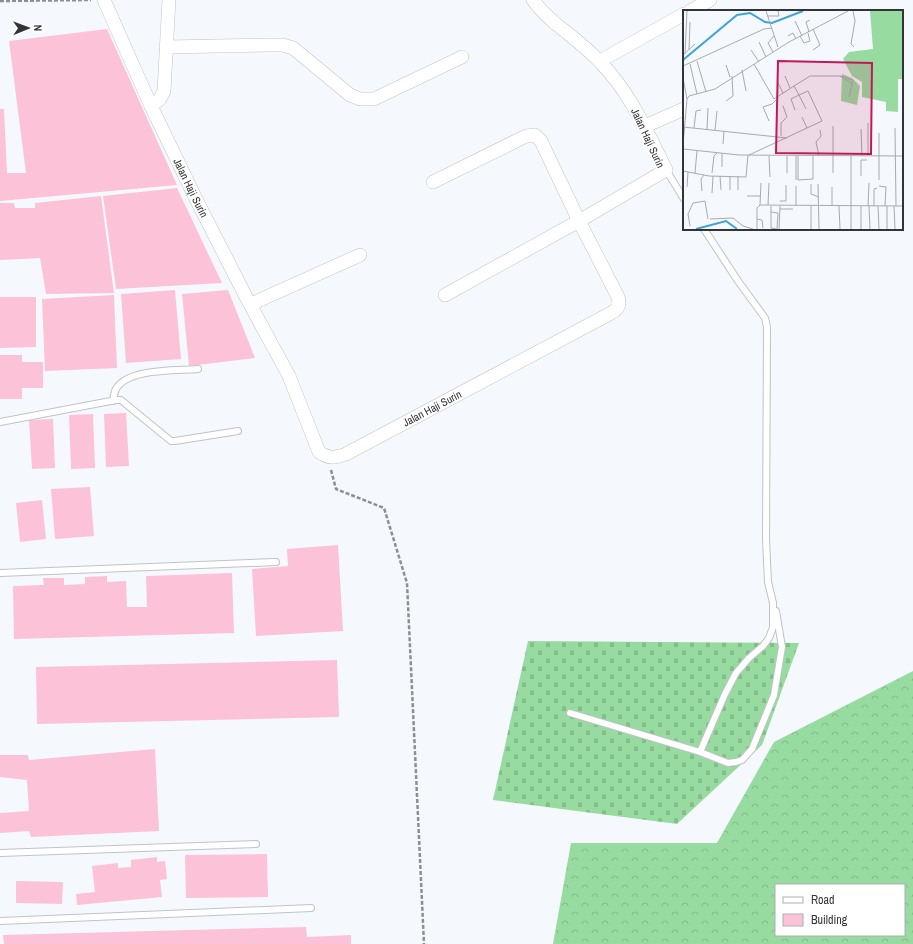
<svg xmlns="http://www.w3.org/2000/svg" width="913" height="944" viewBox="0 0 913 944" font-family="'Archivo Narrow',sans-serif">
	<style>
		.forest { fill: url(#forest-crowns); fill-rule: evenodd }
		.cemetery { fill: url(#cemetery-stones) }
		.building { fill: #fcc2d7 }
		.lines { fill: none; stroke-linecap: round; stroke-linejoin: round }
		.lane-casing { stroke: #bfc3c8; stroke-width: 8 }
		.street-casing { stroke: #bfc3c8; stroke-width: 14 }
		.path { stroke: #8c8f92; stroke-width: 2.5; stroke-dasharray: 4 2; stroke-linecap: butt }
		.lane { stroke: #fff; stroke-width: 6 }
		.street { stroke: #fff; stroke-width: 13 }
		.labels { text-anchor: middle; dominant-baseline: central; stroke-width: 4; stroke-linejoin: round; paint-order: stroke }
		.street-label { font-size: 11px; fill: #333436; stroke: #fff }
		.inset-river { fill: none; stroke: #3fa3d9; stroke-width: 2 }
		.inset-road { fill: none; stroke: #a7aaae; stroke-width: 1 }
		.view { fill: #c2185b; fill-opacity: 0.15; stroke: #c2185b; stroke-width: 2 }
		.inset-edge { fill: none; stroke: #333436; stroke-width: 2 }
	</style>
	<defs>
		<pattern id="forest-crowns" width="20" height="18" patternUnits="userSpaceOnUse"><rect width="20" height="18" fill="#98dba0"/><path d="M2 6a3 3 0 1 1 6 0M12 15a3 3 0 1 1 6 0" fill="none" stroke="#83bd8a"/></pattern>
		<pattern id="cemetery-stones" width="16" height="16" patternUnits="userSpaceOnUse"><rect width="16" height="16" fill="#98dba0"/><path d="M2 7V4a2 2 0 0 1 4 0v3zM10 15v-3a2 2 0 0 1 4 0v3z" fill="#83bd8a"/></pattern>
	</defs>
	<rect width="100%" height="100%" fill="#f5f9fe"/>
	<path class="forest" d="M913,671V944H553L571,843H717L774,742ZM776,885H904V935H776Z"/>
	<path class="cemetery" d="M528,641L799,643L762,745L677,824L493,800Z"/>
	<path class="building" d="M107,29L177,185L0,201V109H4L7,173H26L9,41Z
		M177,188L222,283L116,289L103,196Z
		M101,196L114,293L46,294L40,258L0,260V203H14L15,208H35V203Z
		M175,290L181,359L126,363L121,294Z
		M228,290L255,358L189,366L182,294Z
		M114,295L117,368L45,371L42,299Z
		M0,297H36V347L0,348Z
		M0,355H22V362H43V388H22V399H0Z
		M126,413L129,466L106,467L104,414Z
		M93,414L95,468L71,469L69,415Z
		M53,419L55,468L32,469L29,420Z
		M90,487L94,536L55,539L51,489Z
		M42,500L46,539L20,542L16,503Z
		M338,545L343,631L256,636L252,569L288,566L287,549Z
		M232,573L234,633L14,639L13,586L44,585L43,578H64V585L85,584V577L107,576V582L126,581L127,607H147L146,576Z
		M337,660L339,717L37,724L36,667Z
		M155,749L159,831L31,837L29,831L0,833V813L29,811L27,780L0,777V755H28L29,760Z
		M267,854L268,897L186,898L185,855Z
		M157,857V862L165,861L167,879L160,880L162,897L77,905L76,894L95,892L92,866L118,863V868L131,867V860Z
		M16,881L63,882L62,904L16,903Z
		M306,927L307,937L351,935V944H4L3,935Z"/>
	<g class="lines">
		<defs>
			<path id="lane" d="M666,170L684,199
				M113,401C114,397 114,392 116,389C128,368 176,371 198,369
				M0,422L116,400H121L171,441H175L238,431
				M0,573L276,562
				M570,713L700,752L728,763L736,762L742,760L752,749L774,695L782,647L776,611
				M700,752L725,694L736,673L749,658L763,646L769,638L773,627V603L768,582L766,539L767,327L765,318L738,281L704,229
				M0,853L256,844
				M0,921L311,908"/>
			<g id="street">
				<path id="s1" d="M104,0L151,106L195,197L245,295L289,376L319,452C329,459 335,458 346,454L613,312C619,308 620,303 618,297L579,221L666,170C647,132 630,92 600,62C587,48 571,36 556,24C548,17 539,9 533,0"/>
				<path d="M690,11L710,0"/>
				<path d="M166,47L270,45H283L293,48L350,95L360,99H374L462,57"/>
				<path d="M600,61L684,14"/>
				<path d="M151,106L160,99L164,91L169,0"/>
				<path d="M645,126L684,109"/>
				<path d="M433,182L526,136L535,135L541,141L579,221L445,295"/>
				<path d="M251,304L360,255"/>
			</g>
		</defs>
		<use href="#lane" class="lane-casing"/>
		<use href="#street" class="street-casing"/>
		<path class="path" d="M0,1L91,0
			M331,470L336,489L384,508L407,583L424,944"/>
		<use href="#lane" class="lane"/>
		<use href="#street" class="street"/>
	</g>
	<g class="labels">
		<g class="street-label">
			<text transform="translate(648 138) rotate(65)">Jalan Haji Surin</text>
			<text stroke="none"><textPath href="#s1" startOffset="207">Jalan Haji Surin</textPath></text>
			<text stroke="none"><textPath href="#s1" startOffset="627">Jalan Haji Surin</textPath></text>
		</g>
	</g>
	<g transform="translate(683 10)">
		<rect width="220" height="220" fill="#f5f9fe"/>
		<path d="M187,1H220V69H215V102L203,101V92L179,87V72L169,66L160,49L166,42L190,39Z" fill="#98dba0"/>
		<path d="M159,64L169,68L177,76L174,95L158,91Z" fill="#98dba0"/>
		<path class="inset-river" d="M0,50L54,5L67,3L82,12L89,13L120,1M13,219L43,211L54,219"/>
		<path class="inset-road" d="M83,1L95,37M170,1L172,11L168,34L171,37M85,6H96L95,1M112,11L119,26M126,22L123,12L127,10M105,26L110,23L113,29M117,26L121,33L127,31L125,23M76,32L83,47M6,40L7,12M68,40L76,52M130,40L137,35L130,19M90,42L85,33L91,26M2,44L4,1M0,45L12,34M14,51L23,82M7,54L14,84M43,55L47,67M0,56L81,19L89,18M59,60L63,81M102,66L107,78M157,66L170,70L166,87M0,68L4,89L0,135M94,71L100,83M111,76L127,66H157L170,74M4,89L6,86L32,79L106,32L165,1M43,91L50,86L49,66M112,100L108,89L116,85L123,99M119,107L124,118M86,111L80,97L89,94L93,90M185,113V146M150,116V163M0,117L104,128M11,118L13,101L18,100M212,118L213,196M24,119L25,98M178,119L179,146M32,120L34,101M196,123V170M98,126V113L104,107L100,96M40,134L41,121M0,139L56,145L220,146M66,145L139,111L125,81L116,85L111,76L91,89L71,54M86,146L87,167M113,146V170M115,146V170L130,169V146M136,146L133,132L138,126L137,120M168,146V219M39,157V143M0,161L26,166L63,167L65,145M12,163L14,141M29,163L31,146L34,143M104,163V146M37,166L38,180M47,166V180M178,166V150H184M128,174V184L136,187M135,174L136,219M113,176V196M196,176L203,177L202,196M4,177L5,162M149,177V196M55,180V166M19,181L18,169L21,165M29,183L30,166M64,186H77M97,191H103V175M77,195L78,173M85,195L86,173M88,196V218L94,219L95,203L88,202M156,196L157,219M178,196V219M185,196L186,173M186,196L187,219M191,196V179L194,178M195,196L196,219M204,196V219M211,196L212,219M97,199H110M27,209L50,208L60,216L70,219M74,209L79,210L80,218M7,216L5,204L10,193L22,191L25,209M74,219V198L77,195L220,196M96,219L97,196M128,219V196"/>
		<path class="view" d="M95,51L189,53L188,144L93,143Z"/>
		<rect width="220" height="220" class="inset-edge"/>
	</g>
	<rect x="775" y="884" width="130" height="52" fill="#ffffff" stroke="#adaeaf"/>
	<rect x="783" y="897" width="20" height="6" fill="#ffffff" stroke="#adaeaf"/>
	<text x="811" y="904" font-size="12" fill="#333436">Road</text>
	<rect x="783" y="914" width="20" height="12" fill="#fcc2d7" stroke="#adaeaf"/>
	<text x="811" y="924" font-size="12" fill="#333436">Building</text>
	<g transform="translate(28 28) rotate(89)" stroke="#ffffff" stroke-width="3" paint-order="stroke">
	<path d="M0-3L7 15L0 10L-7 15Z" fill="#333436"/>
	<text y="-6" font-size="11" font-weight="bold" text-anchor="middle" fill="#333436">N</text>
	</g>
</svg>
